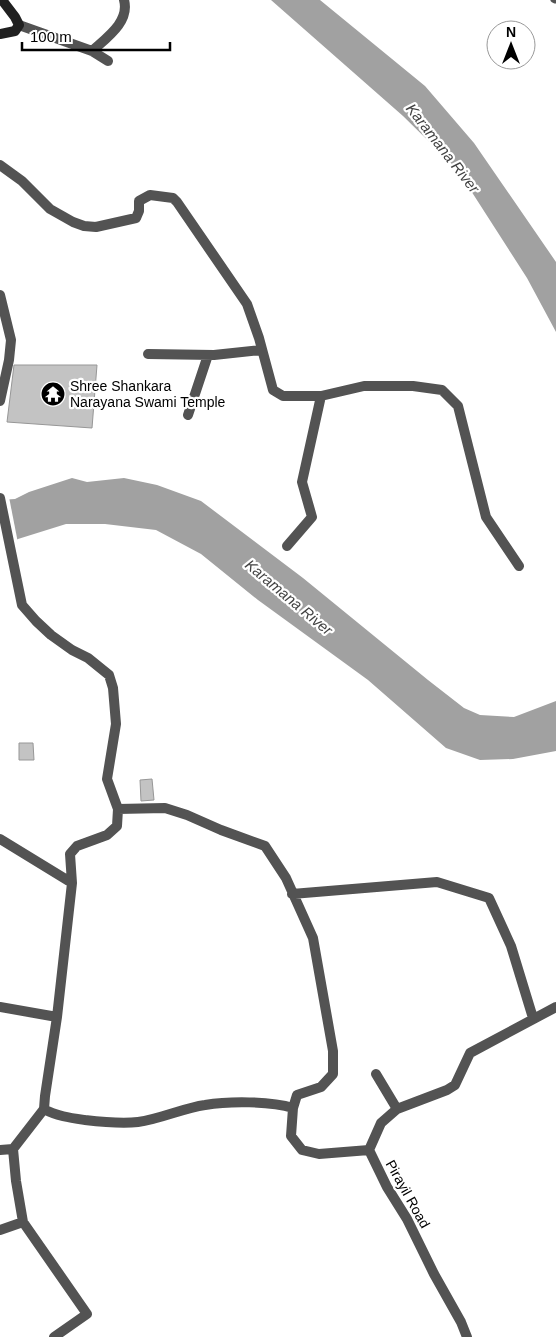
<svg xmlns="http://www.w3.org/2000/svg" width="556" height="1337" viewBox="0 0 556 1337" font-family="Arial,sans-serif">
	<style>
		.water { fill: #a1a1a1 }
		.pier { fill: #fff }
		.building { fill: #c3c3c3; stroke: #979797 }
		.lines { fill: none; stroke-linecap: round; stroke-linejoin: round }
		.lane { stroke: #535353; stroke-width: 5 }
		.street { stroke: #535353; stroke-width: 10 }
		.secondary { stroke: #202020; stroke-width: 10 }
		.labels { text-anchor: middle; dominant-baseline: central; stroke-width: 4.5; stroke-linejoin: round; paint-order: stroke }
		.poi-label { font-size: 14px; fill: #000; stroke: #fff; text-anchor: start }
		.street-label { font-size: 14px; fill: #000; stroke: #fff }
		.water-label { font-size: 15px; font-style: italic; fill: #424242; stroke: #fff }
	</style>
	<rect width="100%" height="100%" fill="#fff"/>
	<path class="water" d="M271,0H320L425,86L474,143L556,262V332L527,278L457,169L403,116Z
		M72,478L87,482L124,478L157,485L201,501L303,578L428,680L464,708L480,715L514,717L556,701V751L513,759L480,760L446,748L368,680L258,600L201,554L156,530L105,524H66L18,539L0,550V500L15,499L29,492Z"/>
	<path class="pier" d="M9,497L18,543L0,552V498Z"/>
	<path class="building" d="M14,365H97L92,428L7,422Z
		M19,743H33L34,760H19Z
		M152,779L154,800L141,801L140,780Z"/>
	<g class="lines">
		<path class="lane" d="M553,0L555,1"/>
		<path class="street" d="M19,25L92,51L108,61
			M92,51C106,38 130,22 124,0
			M0,165L22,181L50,209L73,222L84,226L96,227L136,218L139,211V201L150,195L173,198L177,202L247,304L259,338L273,390L283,396H321L302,482L312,517L287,546
			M0,295L11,340L9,360L0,401
			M148,354L214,355L261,350
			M321,396L364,386H413L442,390L458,406L486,517L519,566
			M188,415L208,355
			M0,498L22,605L36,621L51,635L72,650L88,658L109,675L113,688L116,724L107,779L118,809
			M0,839L72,883
			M292,894L437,882L489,898L511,946L533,1018
			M0,1007L57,1017L45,1096L44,1109C56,1116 71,1118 85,1120C102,1122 121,1124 138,1122C161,1119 183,1108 205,1105C229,1101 270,1101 293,1108L291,1136L302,1150L319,1154L369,1150
			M57,1017L72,883L70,854L77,846L107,835L117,826L118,809L165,808L187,815L221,830L265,846L286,878L313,938L333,1051V1074L321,1087L297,1095L293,1108
			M376,1074L397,1109
			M0,1150L13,1149
			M23,1222L87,1314L54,1337
			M0,1230L23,1222L16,1181L13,1149L44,1109
			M467,1337L461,1322L434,1274L407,1219L387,1187L369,1150L381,1123L397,1109L447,1090L455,1085L470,1053L556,1007"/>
		<path class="secondary" d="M0,34L15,31L19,25L15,17L2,0"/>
	</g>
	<defs>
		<symbol id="temple-disc" viewBox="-11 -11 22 22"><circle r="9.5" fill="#000" stroke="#fff"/><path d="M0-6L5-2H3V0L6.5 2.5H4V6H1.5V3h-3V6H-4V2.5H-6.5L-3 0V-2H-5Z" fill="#fff"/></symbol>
	</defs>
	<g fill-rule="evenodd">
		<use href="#temple-disc" x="39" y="380" width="28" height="28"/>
	</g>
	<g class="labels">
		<g class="poi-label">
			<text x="70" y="386">Shree Shankara<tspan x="70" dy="16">Narayana Swami Temple</tspan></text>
		</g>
		<g class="street-label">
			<text transform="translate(408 1194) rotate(61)">Pirayil Road</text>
		</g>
		<g class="water-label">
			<text transform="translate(443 148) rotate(52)">Karamana River</text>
			<text transform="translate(289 597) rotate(40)">Karamana River</text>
		</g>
	</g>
	<g transform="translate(511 45)"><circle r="24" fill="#ffffff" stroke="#999999"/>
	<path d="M0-4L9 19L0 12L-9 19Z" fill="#000000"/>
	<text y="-8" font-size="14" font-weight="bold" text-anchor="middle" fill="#000000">N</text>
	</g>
	<path d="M22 42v8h148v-8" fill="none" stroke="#000000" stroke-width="2.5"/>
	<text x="30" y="42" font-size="15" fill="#000000" stroke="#ffffff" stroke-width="4" paint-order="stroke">100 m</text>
</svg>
